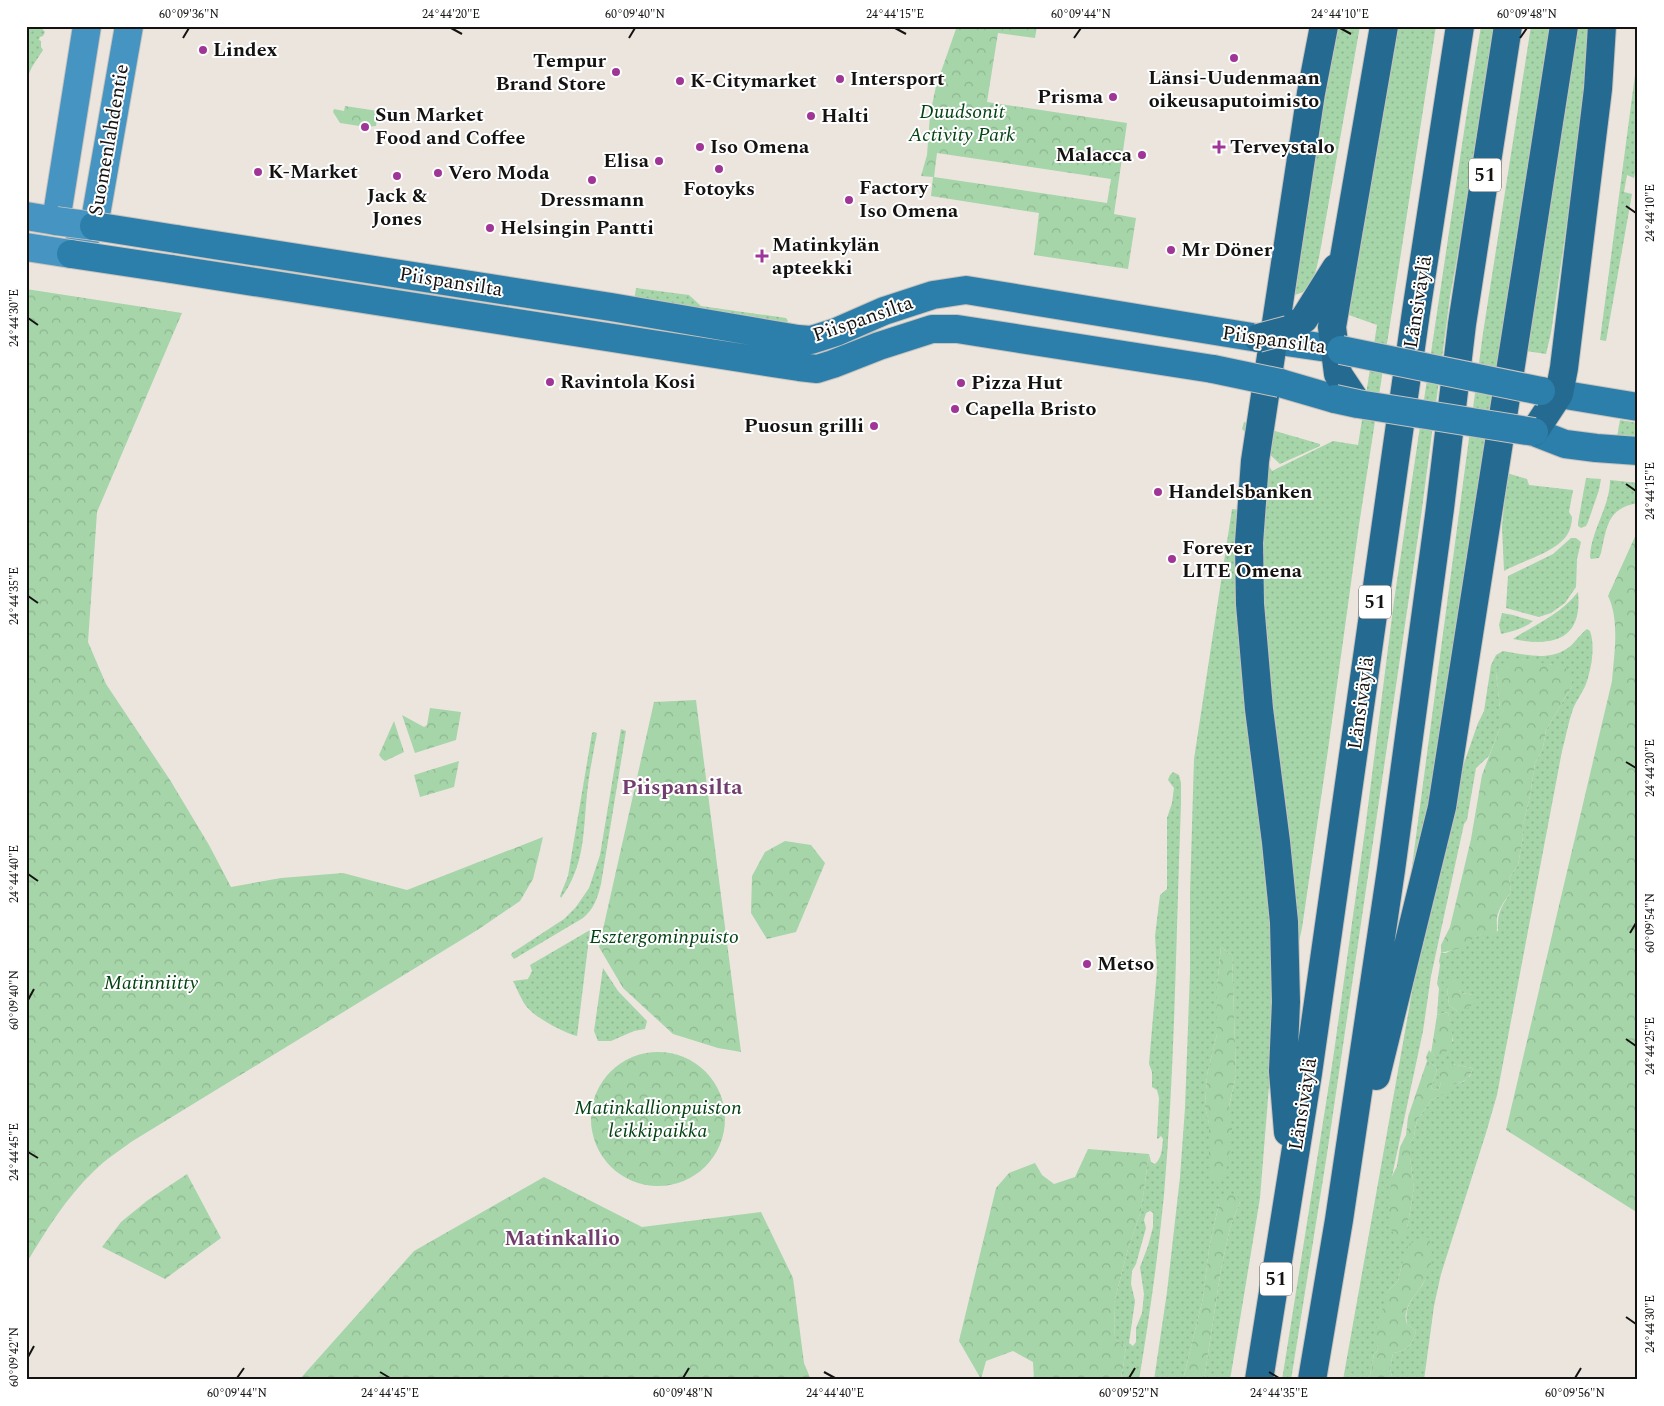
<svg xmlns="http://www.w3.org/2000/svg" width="1664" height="1406" viewBox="0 0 1664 1406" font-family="Spectral,serif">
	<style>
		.grass { fill: url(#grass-dots); fill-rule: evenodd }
		.forest { fill: url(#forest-crowns); fill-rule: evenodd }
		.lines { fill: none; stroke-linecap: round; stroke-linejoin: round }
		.secondary-casing { stroke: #c9c3bd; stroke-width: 30 }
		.primary-casing { stroke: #c9c3bd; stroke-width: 30 }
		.highway-casing { stroke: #c9c3bd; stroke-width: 30 }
		.secondary { stroke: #4594c2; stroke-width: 28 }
		.primary { stroke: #2d7fab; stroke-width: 28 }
		.highway { stroke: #256b91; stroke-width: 28 }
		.secondary-bridge-casing { stroke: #c9c3bd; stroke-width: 30; stroke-linecap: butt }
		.primary-bridge-casing { stroke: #c9c3bd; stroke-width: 30; stroke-linecap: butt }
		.highway-bridge-casing { stroke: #c9c3bd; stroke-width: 30; stroke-linecap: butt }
		.secondary-bridge { stroke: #4594c2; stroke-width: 28 }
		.primary-bridge { stroke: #2d7fab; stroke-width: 28 }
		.highway-bridge { stroke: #256b91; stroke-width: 28 }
		.ticks { fill: none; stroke: #151311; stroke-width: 2 }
		.poi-dot { fill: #9e3597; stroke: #fff; stroke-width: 2 }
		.labels { text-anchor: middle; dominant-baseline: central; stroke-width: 4; stroke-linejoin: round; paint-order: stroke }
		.shield { fill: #fff; stroke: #5b5a58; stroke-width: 1 }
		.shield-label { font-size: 19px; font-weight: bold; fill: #151311 }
		.poi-label { font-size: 20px; font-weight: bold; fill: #151311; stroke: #fff; text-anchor: start }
		.park-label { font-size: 20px; font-style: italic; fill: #034212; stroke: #fff }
		.street-label { font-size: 20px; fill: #151311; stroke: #fff }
		.neighbourhood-label { font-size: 21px; font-weight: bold; fill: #733e6e; stroke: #fff }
		.quarter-label { font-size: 22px; font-weight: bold; fill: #733e6e; stroke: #fff }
		.neatline { fill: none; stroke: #151311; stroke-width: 2 }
		.ticks-label { font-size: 12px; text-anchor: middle; fill: #151311 }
	</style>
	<defs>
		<pattern id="grass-dots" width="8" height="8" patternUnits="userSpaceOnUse" patternTransform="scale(1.25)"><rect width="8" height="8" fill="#a6d5a9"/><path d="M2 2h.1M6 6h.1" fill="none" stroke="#8eb690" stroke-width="1.8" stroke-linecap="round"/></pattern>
		<pattern id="forest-crowns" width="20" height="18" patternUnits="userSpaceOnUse" patternTransform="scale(1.25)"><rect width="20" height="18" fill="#a6d5a9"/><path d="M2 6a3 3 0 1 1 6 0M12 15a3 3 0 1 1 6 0" fill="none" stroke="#8eb690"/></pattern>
	</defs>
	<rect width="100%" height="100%" fill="#ebe5de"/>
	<path class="grass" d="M26,26H40L45,32L43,36L40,37L39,40L41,41V47L43,50L32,67L26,80Z
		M1334,26H1360L1320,252C1317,267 1313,294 1293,295Z
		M1394,26H1436L1359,525L1328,750L1302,928L1297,951L1258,598L1268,464L1272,471L1333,441L1358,445L1377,325L1346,314Z
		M1481,26H1495L1474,163L1450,297L1421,516L1327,1154L1291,1380H1282L1333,1059L1365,830L1394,601L1466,118Z
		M1531,26H1553L1427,826L1409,889L1483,333Z
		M1575,26H1591L1579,139L1551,333L1546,354L1526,351Z
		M1638,52V158L1634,178L1627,175L1624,192L1632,194L1606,341L1600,340Z
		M636,288L689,295L701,306L786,318L788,321L786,323L634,301Z
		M1620,420L1638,423V439L1617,437Z
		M1244,422L1320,444V446L1280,464L1242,429Z
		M1507,473L1527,479L1529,485L1573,490L1569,512L1572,517C1572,521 1571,525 1570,529C1563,551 1521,561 1504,571L1502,527Z
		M1586,478L1601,479L1599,490L1588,522L1586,526L1581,528L1578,526V523Z
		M1610,480L1638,483V503C1607,508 1607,527 1601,553L1599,558L1591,559L1590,557C1591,530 1610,507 1610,480Z
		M1232,509L1239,510L1274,940V1024L1260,1198L1230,1380H1204L1221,1269L1230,1228L1240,1202L1219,1203L1209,1249L1203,1298L1183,1380H1154L1167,1292L1180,1177L1185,1108L1190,972V894L1194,759ZM1221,947L1232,955L1236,1075L1229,1107L1209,1172V1124L1205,1106L1207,1075L1217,1034V986Z
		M1571,538H1576L1581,542L1577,559L1576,587L1565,603L1551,613L1539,617L1506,608L1508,576L1553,554Z
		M1578,592C1583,641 1552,647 1513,639C1536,624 1560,615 1578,592Z
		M1502,613L1513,615L1533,621C1525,628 1512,632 1501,634L1499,625Z
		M1587,629L1590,631C1595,645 1592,666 1587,681C1584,691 1577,699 1573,709C1568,723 1566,737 1562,751L1497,1095L1486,1133L1441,1274L1434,1306L1424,1380H1393L1390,1369L1393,1353C1408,1351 1412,1345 1416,1331L1407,1324C1404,1305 1413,1299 1423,1284C1425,1279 1427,1274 1429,1269L1402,1264L1398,1281L1388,1291L1377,1344L1378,1351L1374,1354L1369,1380H1343L1417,964L1462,769L1478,723L1484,711L1491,665L1496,655L1503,651C1524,654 1548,662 1568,648C1575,643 1580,634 1587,629ZM1521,659L1542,664H1551L1572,686L1546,730L1543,748L1535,763L1530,796L1522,829L1523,837L1518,865L1509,878L1511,892C1501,907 1497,913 1498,931L1483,933L1446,953H1441L1439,961L1440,965L1437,984L1439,988L1437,1015L1448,1012L1453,1041L1434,1056L1429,1050L1426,1057L1427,1061L1435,1066L1437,1070L1431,1088L1435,1090L1439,1089L1441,1082L1451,1064L1473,1068L1470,1076L1463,1082L1452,1085L1441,1095L1431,1100L1417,1121L1415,1129L1414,1137L1410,1143V1158L1414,1188L1407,1229L1392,1176L1423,1031L1431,976L1464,824L1467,820L1476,768L1489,756L1500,728V708L1496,673ZM1447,988L1459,990L1462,993L1473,995L1457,1011L1449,1005Z
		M621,729L626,731L601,884C598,897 594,909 583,918L514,959L511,955L512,953L564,919L576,907L589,888L600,855Z
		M594,732L597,733C593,754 589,774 587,794C583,833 585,865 561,898L560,896L568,876L592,733Z
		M1173,772L1179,775L1181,783V804C1176,935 1175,1065 1164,1195C1158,1257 1149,1319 1139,1380H1121L1126,1347L1115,1339L1114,1303L1128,1249L1141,1211L1149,1154L1151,1162L1155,1164C1162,1158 1162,1148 1163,1139L1161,1136L1158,1139L1157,1138L1159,1098L1157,1090L1152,1087V1072L1149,1064L1157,970L1155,936L1160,895L1167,889V818L1172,803L1174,788L1168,780L1170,775ZM1150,1211L1153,1213V1227L1148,1246L1140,1267L1144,1294L1142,1313L1136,1328V1342L1133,1346L1129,1343L1135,1301L1131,1284L1132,1271L1136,1264L1146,1228L1144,1220L1146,1213Z
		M590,930L578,1028L577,1036C564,1033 534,1017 526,1006C521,999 517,989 513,981L528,979L532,971L530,965Z
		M603,968L618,991L647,1021L645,1029L634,1031L611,1041H598L594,1031Z"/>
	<path class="forest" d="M957,26H1037L1035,38L998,33L987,102L1127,123L1114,214L1136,218L1128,269L1034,255L1039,213L931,196L933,177L921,176L927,155L930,115L936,86ZM937,153L1111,179L1107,203L934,177Z
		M345,106L378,111L376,126L366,127L340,123L333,112L334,109L344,111Z
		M26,289L182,313L97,512L88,642L106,684L170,780L209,845L231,887L281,878L343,873L407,890L543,837L533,879L520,901L479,929L131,1142C119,1151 105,1160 94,1171C66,1198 46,1230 26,1264Z
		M1638,530V1213L1506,1130L1612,681C1614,655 1620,620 1608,596Z
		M1514,658C1524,659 1533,662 1542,663C1559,666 1573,663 1572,686L1546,730L1543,748L1535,763L1530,796L1522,829L1523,837L1518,865L1509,878L1511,892C1506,899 1499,908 1497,917C1496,925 1499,930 1494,937L1483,933L1456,949L1441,953V945L1450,927L1471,839L1482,775L1500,728V708L1496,673L1503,663L1509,662Z
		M696,700L741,1052L718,1048L673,1034L623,988L599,947L654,702Z
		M430,708L461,712L456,740L415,753L402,715L424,727L427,725Z
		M394,721L404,752L385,761L382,759L379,755Z
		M459,761L454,787L420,797L414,775Z
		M785,841L811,845L825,863L796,932L767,939L751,913L752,876L765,852Z
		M1221,947L1232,955L1236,1075L1229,1106L1232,1129L1230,1150L1225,1175L1220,1182L1209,1172V1124L1205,1106L1207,1075L1217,1034V986Z
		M1453,978L1458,979L1462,982L1459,990L1462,993L1473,995L1475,1001C1471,1008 1465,1009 1457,1011L1449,1005L1447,988Z
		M1448,1012C1452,1031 1460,1052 1434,1056L1431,1053L1437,1015Z
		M591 1119a67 67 0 1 1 134 0a67 67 0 1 1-134 0Z
		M1427,1061L1435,1066L1437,1070L1431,1088L1435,1090L1439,1089L1441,1082L1439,1070L1451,1064L1473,1068C1469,1080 1464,1082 1452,1085L1448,1092L1431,1100L1417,1121L1415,1129L1414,1137L1410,1143V1158L1414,1188L1407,1229L1401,1240L1397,1239L1390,1228L1388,1210L1392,1176L1397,1166L1400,1147L1406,1135L1408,1117Z
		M1088,1149L1149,1154L1141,1211L1128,1249L1114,1303L1115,1339L1126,1347L1121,1380H1034L1033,1362L1013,1351L986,1361L981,1379L959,1341L996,1188L1009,1173L1035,1163L1042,1175L1054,1184L1075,1177Z
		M187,1174L221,1238L165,1279L102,1247L121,1222L148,1200Z
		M544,1177L642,1227L761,1212L793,1278L804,1363L811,1380H299L414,1251Z
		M1229,1194L1237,1196L1240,1202L1230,1228L1221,1269L1204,1380H1183L1203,1298L1209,1249L1219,1203Z
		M1425,1237L1429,1238C1434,1254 1432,1269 1423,1283C1418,1293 1408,1301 1406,1313C1405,1316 1406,1321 1407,1324L1416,1331C1412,1345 1408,1351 1393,1353L1390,1369L1393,1380H1369L1374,1354L1378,1351L1375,1333L1388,1291L1398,1281L1402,1264L1409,1244Z"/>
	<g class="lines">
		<defs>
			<path id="secondary" d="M26,216L56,221L87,26
				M71,254L94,226L129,26"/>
			<path id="primary" d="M176,239L611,307L798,339L811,340L836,332L884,311L933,295L966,290L1258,338
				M171,269L799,367L817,369L833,364L879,346L932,329H957L1213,369
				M1286,342L1341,350
				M1280,383L1335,399
				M1541,391L1638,407
				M1534,432L1565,444L1596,448L1638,451"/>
			<path id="highway" d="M1288,330L1304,319L1336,268
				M1358,404L1338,374L1332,327L1384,26
				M1534,432L1559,394L1564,368L1598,89L1602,26
				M1376,1076L1442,807L1564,26
				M1288,1132L1283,1071L1286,1002L1284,922L1276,842L1259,709L1250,604L1249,543L1255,461L1311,93L1324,26
				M1259,1380L1308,1073L1416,312L1460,26
				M1312,1380L1339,1220L1391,870L1440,508L1462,324L1508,26"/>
		</defs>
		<use href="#secondary" class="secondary-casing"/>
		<use href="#primary" class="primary-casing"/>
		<use href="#highway" class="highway-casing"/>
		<use href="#secondary" class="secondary"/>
		<use href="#primary" class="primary"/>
		<use href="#highway" class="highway"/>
		<defs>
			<path id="secondary-bridge" d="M56,221L94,226
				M26,247L71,254"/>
			<path id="primary-bridge" d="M94,226L176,239
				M71,254L171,269
				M1341,350L1541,391
				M1213,369L1280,383
				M1335,399L1358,404L1534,432"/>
			<path id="highway-bridge" d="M1258,338L1288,330"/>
		</defs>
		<use href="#secondary-bridge" class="secondary-bridge-casing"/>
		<use href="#primary-bridge" class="primary-bridge-casing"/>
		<use href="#highway-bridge" class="highway-bridge-casing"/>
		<use href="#secondary-bridge" class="secondary-bridge"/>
		<use href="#primary-bridge" class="primary-bridge"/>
		<use href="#highway-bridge" class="highway-bridge"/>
	</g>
	<path class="ticks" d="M451,28L462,34M895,28L906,34M1340,28L1351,34M183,38L189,28M629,38L635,28M1074,38L1081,28M1520,38L1527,28M1626,206L1636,213M28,318L38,325M1626,484L1636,491M28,596L38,603M1626,762L1636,768M28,874L38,881M1630,933L1636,923M28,1000L34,989M1626,1039L1636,1046M28,1152L38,1158M1626,1317L1636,1324M28,1357L34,1346M380,1372L390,1378M824,1372L835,1378M1269,1372L1279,1378M237,1378L244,1368M683,1378L689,1368M1129,1378L1135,1368M1575,1378L1581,1368"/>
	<g class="poi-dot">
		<circle cx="203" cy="50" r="5"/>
		<circle cx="1234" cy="58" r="5"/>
		<circle cx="616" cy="72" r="5"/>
		<circle cx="840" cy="79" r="5"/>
		<circle cx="680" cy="81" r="5"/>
		<circle cx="1113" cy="97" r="5"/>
		<circle cx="811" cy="116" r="5"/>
		<circle cx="365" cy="127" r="5"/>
		<circle cx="700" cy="147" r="5"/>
		<path d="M1216.5 139.5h5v5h5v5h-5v5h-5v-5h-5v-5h5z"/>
		<circle cx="1142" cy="155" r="5"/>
		<circle cx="659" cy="161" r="5"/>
		<circle cx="719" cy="169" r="5"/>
		<circle cx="258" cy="172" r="5"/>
		<circle cx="438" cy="173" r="5"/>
		<circle cx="397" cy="176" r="5"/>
		<circle cx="592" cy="180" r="5"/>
		<circle cx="849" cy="200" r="5"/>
		<circle cx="490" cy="228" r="5"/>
		<circle cx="1171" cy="250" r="5"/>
		<path d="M759.5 248.5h5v5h5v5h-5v5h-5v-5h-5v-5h5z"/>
		<circle cx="550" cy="382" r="5"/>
		<circle cx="961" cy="383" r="5"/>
		<circle cx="955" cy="409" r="5"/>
		<circle cx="874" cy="426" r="5"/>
		<circle cx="1158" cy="492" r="5"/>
		<circle cx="1172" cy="559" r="5"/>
		<circle cx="1087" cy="964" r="5"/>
	</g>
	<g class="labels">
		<g class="shield">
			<rect x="1469" y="158.5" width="32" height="33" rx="4"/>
			<rect x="1359" y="585.5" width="32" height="33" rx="4"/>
			<rect x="1260" y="1262.5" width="32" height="33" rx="4"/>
		</g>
		<g class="shield-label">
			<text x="1485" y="175">51</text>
			<text x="1375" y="602">51</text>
			<text x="1276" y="1279">51</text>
		</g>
		<g class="poi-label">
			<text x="213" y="50">Lindex</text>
			<text x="606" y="61" text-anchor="end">Tempur<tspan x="606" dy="23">Brand Store</tspan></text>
			<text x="1234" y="78" text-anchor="middle">Länsi-Uudenmaan<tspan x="1234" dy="23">oikeusaputoimisto</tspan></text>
			<text x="850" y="79">Intersport</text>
			<text x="690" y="81">K-Citymarket</text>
			<text x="1103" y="97" text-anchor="end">Prisma</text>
			<text x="375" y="115">Sun Market<tspan x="375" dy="23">Food and Coffee</tspan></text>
			<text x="821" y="116">Halti</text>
			<text x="710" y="147">Iso Omena</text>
			<text x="1230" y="147">Terveystalo</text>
			<text x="1132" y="155" text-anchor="end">Malacca</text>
			<text x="649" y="161" text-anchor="end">Elisa</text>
			<text x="268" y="172">K-Market</text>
			<text x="448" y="173">Vero Moda</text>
			<text x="859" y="188">Factory<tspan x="859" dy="23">Iso Omena</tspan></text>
			<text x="719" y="189" text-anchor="middle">Fotoyks</text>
			<text x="397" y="196" text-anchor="middle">Jack &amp;<tspan x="397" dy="23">Jones</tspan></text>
			<text x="592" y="200" text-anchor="middle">Dressmann</text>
			<text x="500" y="228">Helsingin Pantti</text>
			<text x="772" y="245">Matinkylän<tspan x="772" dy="23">apteekki</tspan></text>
			<text x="1181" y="250">Mr Döner</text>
			<text x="560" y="382">Ravintola Kosi</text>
			<text x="971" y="383">Pizza Hut</text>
			<text x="965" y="409">Capella Bristo</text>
			<text x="864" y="426" text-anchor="end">Puosun grilli</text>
			<text x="1168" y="492">Handelsbanken</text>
			<text x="1182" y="548">Forever<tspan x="1182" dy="23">LITE Omena</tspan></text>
			<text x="1097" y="964">Metso</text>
		</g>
		<g class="park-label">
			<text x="962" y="112">Duudsonit<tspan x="962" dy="23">Activity Park</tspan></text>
			<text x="664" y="937">Esztergominpuisto</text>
			<text x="151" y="983">Matinniitty</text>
			<text x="658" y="1108">Matinkallionpuiston<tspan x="658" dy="23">leikkipaikka</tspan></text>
		</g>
		<g class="street-label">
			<text transform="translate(109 140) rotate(-80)">Suomenlahdentie</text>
			<text transform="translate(451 282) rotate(9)">Piispansilta</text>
			<text transform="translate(1418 302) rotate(-81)">Länsiväylä</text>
			<text transform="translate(863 319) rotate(-19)">Piispansilta</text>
			<text transform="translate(1274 340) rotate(8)">Piispansilta</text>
			<text transform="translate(1361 703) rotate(-82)">Länsiväylä</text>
			<text transform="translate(1303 1104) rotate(-81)">Länsiväylä</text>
		</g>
		<g class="neighbourhood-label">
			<text x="562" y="1239">Matinkallio</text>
		</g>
		<g class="quarter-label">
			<text x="682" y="787">Piispansilta</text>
		</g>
	</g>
	<rect width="1664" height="1406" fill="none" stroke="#ffffff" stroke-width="55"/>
	<rect x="28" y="28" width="1608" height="1350" class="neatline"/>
	<g class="ticks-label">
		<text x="189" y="18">60°09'36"N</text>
		<text x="451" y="18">24°44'20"E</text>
		<text x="635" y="18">60°09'40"N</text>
		<text x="895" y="18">24°44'15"E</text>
		<text x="1081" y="18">60°09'44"N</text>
		<text x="1340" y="18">24°44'10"E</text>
		<text x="1527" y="18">60°09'48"N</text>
		<text transform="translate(1650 213) rotate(-90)" y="4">24°44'10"E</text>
		<text transform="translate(14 318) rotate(-90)" y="4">24°44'30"E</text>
		<text transform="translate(1650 491) rotate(-90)" y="4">24°44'15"E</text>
		<text transform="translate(14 596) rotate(-90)" y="4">24°44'35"E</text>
		<text transform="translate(1650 768) rotate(-90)" y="4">24°44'20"E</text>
		<text transform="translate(14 874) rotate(-90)" y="4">24°44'40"E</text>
		<text transform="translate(1650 923) rotate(-90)" y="4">60°09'54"N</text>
		<text transform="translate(14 1000) rotate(-90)" y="4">60°09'40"N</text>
		<text transform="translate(1650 1046) rotate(-90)" y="4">24°44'25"E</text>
		<text transform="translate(14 1152) rotate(-90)" y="4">24°44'45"E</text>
		<text transform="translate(1650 1324) rotate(-90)" y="4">24°44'30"E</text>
		<text transform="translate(14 1357) rotate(-90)" y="4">60°09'42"N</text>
		<text x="237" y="1397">60°09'44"N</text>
		<text x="390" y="1397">24°44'45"E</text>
		<text x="683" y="1397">60°09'48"N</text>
		<text x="835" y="1397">24°44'40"E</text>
		<text x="1129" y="1397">60°09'52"N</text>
		<text x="1279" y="1397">24°44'35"E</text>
		<text x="1575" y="1397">60°09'56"N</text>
	</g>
</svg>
